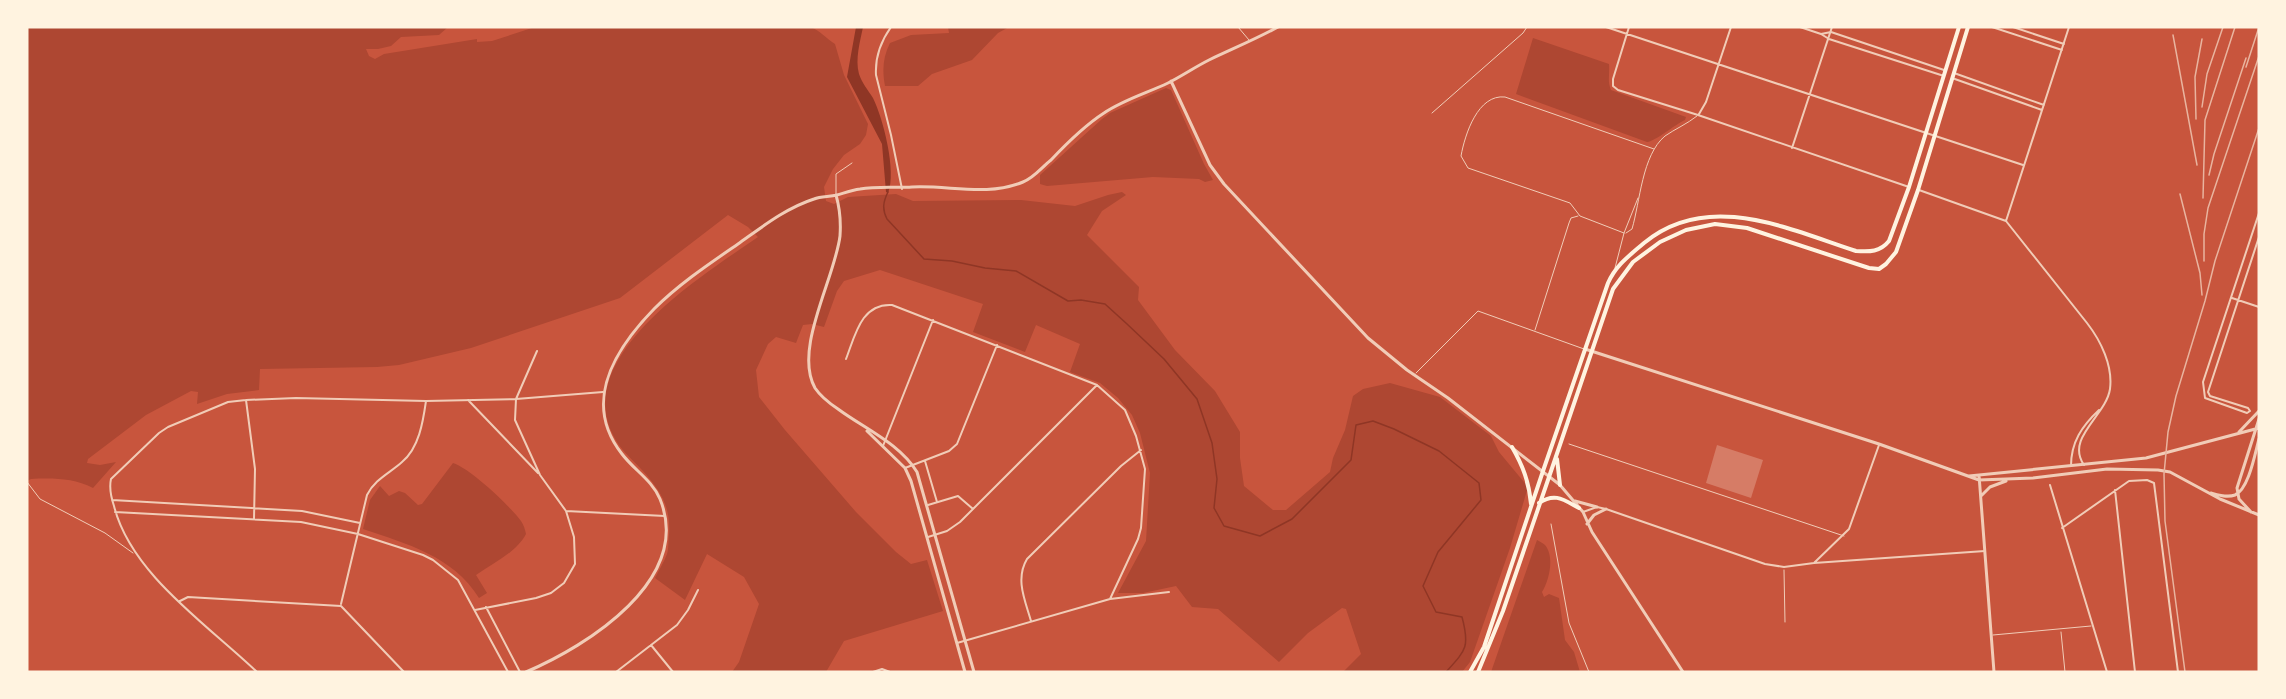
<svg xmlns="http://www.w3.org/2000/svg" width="2286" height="699" viewBox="0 0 2286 699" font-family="Manrope,sans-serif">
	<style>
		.green { fill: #ae4732 }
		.water { fill: #8f3625 }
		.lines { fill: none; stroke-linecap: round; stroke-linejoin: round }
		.stream { stroke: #8f3625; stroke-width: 1.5 }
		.building { fill: #d67c66 }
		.service { stroke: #f1ccb7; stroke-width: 1 }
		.minor { stroke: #f1ccb7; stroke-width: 2 }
		.tertiary { stroke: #f1ccb7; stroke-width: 3 }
		.primary { stroke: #fff3e0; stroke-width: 4 }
		.trunk { stroke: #fff3e0; stroke-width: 4 }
		.rail { stroke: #e9b49f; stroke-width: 1.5 }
	</style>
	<rect width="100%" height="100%" fill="#c8553d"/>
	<path class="green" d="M27,27H448L439,35L401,37L391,46L378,49H366L369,56L375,59L384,54L477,39V42L492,41L535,27H811C820,31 826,38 835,44L844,75L868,124L866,135L860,144L844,155L833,169L824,187L826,201L834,204L848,197L896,194L913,201L1021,200L1075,206L1108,195L1122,192L1126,195L1102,211L1087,235L1139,287L1138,300L1175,350L1215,391L1240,432V458L1244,486L1273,510H1286L1330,472L1333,458L1345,430L1353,396L1363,389L1390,383L1440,397L1491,436L1499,452L1528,487L1510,548L1470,662L1462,672H1343L1361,654L1346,609L1342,608L1308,633L1279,662L1218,609L1192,607L1176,586L1143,593H1118L1146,541L1150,473L1140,433L1132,415L1118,398L1100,383L1070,372L1080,344L1036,325L1025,352L973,332L983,304L880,270L844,281L837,291L824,327L812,324L803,325L796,343L776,337L768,344L756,370L759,397L785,430L856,512L896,552L911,564L927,560L943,611L844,641L826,672H732L739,662L759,604L744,577L707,554L685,600L655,578C659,570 664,562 667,554C669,548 668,541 669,535C671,507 661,491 642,470C632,459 620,450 613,435C572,355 705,274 758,237L748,227L728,215L620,298L471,348L399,365L377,367L260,369L259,390L227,394L197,404L198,392L191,391L146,415L88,459L87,463L100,465L116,462L93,488C73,478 53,478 31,479L27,481Z
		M948,27H1009L998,33L972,60L932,74L918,86H885C882,70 883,57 890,43L911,35L949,33Z
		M1533,38L1609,64C1610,74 1607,81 1611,90L1686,117L1685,120C1674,125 1656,141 1647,142L1516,94Z
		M1166,88L1171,90L1204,164L1213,180L1205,182L1199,179L1153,177L1047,186L1040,184V175L1102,119L1110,113Z
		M453,463C471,469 510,506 521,521C524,525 525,530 526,534C516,553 493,563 476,575L487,593L479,598C453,556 407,544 363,529L370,500L380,486L389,496L399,491L405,493L418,505L422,504Z
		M1537,540C1540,542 1543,543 1545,545C1555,557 1549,581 1542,592L1544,597L1549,594L1559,598L1565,640L1574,652L1580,672H1491Z"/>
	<path class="water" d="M856,27H863C860,42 855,59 859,74C862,83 868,90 873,98C883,118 897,172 888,193L886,192L882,144L847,77Z"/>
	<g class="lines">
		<path class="stream" d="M888,192C883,202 882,209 887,219L924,259L952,261L985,268L1016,271L1068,301L1081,300L1105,304L1127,324L1164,359L1197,399L1212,443L1217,479L1214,508L1224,526L1260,536L1292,519L1351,460L1356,425L1373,421L1394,429L1439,451L1479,483L1481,500L1438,552L1423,586L1436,612L1462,617C1470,647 1466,650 1446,672"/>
	</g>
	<path class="building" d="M1717,445L1763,460L1751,498L1706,483Z"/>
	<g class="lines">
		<path class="service" d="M1238,27L1249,40
			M1432,113L1523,33L1527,27
			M836,194V174L852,163
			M1624,233L1580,216L1570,203L1468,168L1461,156C1465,134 1478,94 1505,97L1654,149
			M1626,233L1632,229C1640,202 1642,155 1665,136C1675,129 1687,124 1697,116
			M1615,268L1624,233L1638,198
			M1535,330L1569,223L1571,218L1578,216
			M1416,373L1478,311L1584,349
			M1569,444L1844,536
			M27,482L40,499L105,533L133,553
			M1551,524L1569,623L1589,672
			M1784,570L1785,622
			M2061,632L2065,672
			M1993,635L2091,626"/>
		<path class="minor" d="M891,27C881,41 875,58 876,75L891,135L902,189
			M1606,27L2023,165
			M1629,27L1613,79V86L1618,90L1698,115L1909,187
			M1800,27L1821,34L1829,39L1944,76
			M1992,27L2062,50
			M2013,27L2064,44
			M1821,34L1831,32L1944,70
			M1954,73L2044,105
			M1952,78L2042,110
			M1699,114L1706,102L1731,27
			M1792,148L1832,27
			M1919,190L2006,221
			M2259,213L2203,382L2205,398L2247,413L2250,411L2248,408L2210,396L2208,392L2259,237
			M2006,221L2087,323C2101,341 2113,366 2110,389C2106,416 2065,438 2084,465
			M2006,221L2069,27
			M2232,298L2259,307
			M846,359C855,336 861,303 892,305L1097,385L1125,410L1136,436L1145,469L1141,528L1138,539L1110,599
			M246,400L255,469L254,519
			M468,400L538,473
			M883,446L933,320
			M925,461L937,502
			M2071,466C2071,442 2082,426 2099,410
			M905,468L949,451L957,444L997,345
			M2050,485L2107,672
			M2115,490L2135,672
			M112,500L302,511L360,523
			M928,505L958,496L973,509
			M566,511L665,516
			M115,512L301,522L358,534L423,555L433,560L458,580L508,672
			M1583,512L1597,507L1606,509L1765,564L1784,567L1814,563L1985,551
			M2062,528L2129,481L2147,480L2154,483L2178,672
			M928,537L947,531L960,522L1097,385
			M1814,563L1849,529L1879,445
			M180,601L188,597L341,606L404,672
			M341,604L367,495C375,479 390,473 402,462C419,448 423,422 426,401
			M486,607L520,672
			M475,610L536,598L551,593L564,583L575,564L574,537L566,511L540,475L515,420L516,399L537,351
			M1031,621C1025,600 1015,579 1027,559L1121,466L1141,450
			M957,643L1110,599L1169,592
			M651,645L673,672
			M257,672C208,625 131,574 114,506C111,497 109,488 111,479L159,433L168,427L228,402L246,400L296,398L426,401L516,399L603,392
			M616,672L677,625L688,610L698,590
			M873,672L882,669L890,672"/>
		<path class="tertiary" d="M1171,81L1210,165L1224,184L1368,338L1407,370L1448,398L1560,485L1583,512L1592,532L1683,672
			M836,195C840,209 841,222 840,236C835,278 793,349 815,388C821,397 829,403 838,409C865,429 899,443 917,472L974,672
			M1585,349L1879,444L1979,480L2033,478L2107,469L2158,470L2170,472L2220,499L2259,515
			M867,431L905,468L911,481L965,672
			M2239,432L2259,411
			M1979,475L1994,672
			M1969,476L2146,458L2259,428
			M2211,493C2218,495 2227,498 2235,495C2249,489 2255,453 2259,439
			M1981,496L1990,487L2006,481
			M1575,501L1597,507
			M2251,512L2239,499L2237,488L2259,419
			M1587,524L1594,515L1606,509
			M526,672C587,646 693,580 660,499C652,480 634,470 622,454C581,402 615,349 654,309C679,284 709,264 738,244C762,227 786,208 814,199C821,196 829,197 837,195C844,193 852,190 860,189C877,186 895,188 912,187C950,185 986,197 1023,182C1034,178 1042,167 1051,160C1067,143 1084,126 1104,113C1123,100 1147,93 1168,83C1182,76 1195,67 1209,60C1232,49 1256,39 1278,27"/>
		<path class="primary" d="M1557,459L1560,485
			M1543,471L1608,283C1616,265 1629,256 1644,243C1708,190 1788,229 1856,251C1870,252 1880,252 1889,241L1909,187L1959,27
			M1549,477L1613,289L1633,262L1660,242L1686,230L1715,224L1747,228L1869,268L1879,269L1886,264L1896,252L1918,190L1968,27"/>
		<path class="trunk" d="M1512,447C1523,466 1529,482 1531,504
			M1539,503C1555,492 1564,500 1579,508
			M1470,672L1484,647L1543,471
			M1478,672L1503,611L1549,477"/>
		<path class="rail" d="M2173,35L2197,165
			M2246,67L2259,27
			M2202,107L2207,74L2223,27
			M2196,119L2195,77L2202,39
			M2209,175L2214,154L2246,58
			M2180,194L2200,273L2202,295
			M2203,198L2205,120L2235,27
			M2204,261V234L2208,208L2259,56
			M2185,672L2165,521L2164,474L2168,432L2176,396L2205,301L2215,261L2259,128"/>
	</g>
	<rect width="2286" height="699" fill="none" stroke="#fff3e0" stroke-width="57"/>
</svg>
